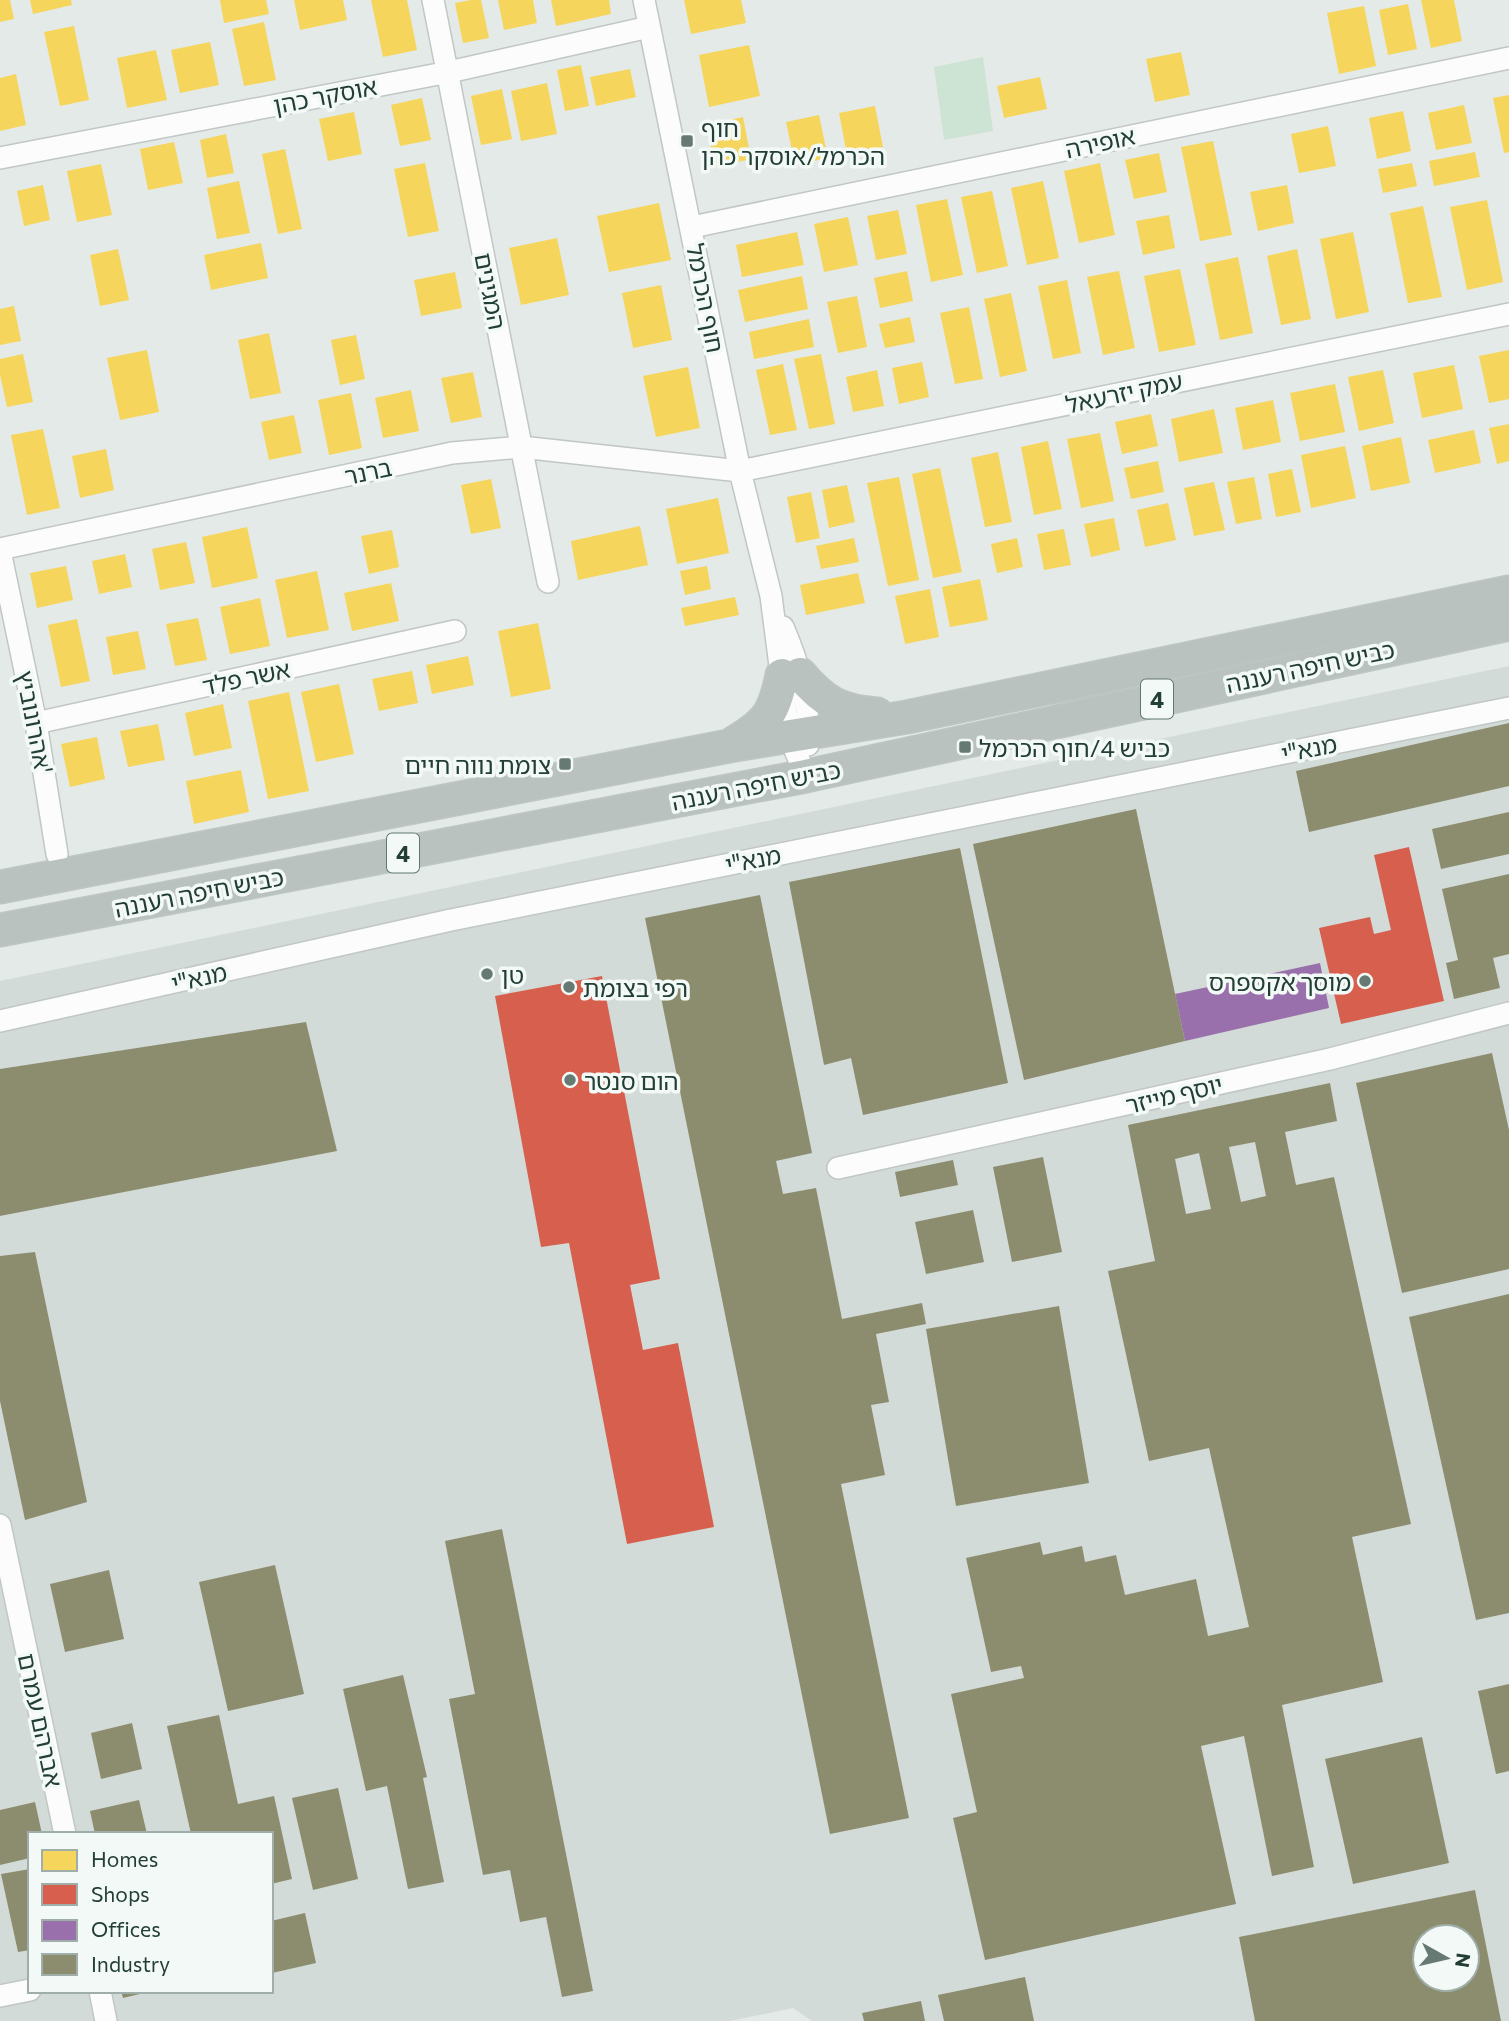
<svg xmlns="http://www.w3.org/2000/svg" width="1509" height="2021" viewBox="0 0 1509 2021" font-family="Commissioner,'Noto Sans Hebrew',sans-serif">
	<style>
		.built { fill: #d2dbd7; fill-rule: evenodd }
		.green { fill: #cde3d3 }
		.homes { fill: #f6d55c }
		.shops { fill: #d6604d }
		.offices { fill: #9970ab }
		.industry { fill: #8c8c6e; fill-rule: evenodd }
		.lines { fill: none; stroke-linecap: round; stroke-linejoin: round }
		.minor-casing { stroke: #c1c7c4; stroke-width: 24 }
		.highway-casing { stroke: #bdc6c2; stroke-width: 35 }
		.minor { stroke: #fbfcfb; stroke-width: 21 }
		.highway { stroke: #bac2c0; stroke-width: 32 }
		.poi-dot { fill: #667a73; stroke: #f3f9f6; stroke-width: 2.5 }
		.labels { text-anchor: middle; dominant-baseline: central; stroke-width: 7; stroke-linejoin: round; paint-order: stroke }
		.shield { fill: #f3f9f6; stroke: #61766f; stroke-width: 2 }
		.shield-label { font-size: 23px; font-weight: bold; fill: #223e35 }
		.street-label { font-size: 24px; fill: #223e35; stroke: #f3f9f6 }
		.poi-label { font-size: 24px; fill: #223e35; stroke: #f3f9f6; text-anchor: start }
	</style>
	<rect width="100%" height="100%" fill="#e4eae7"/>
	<path class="built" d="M1509,666V2021H812L793,2008L730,2021H0V981ZM30,1834H271V1991H30ZM1425,1937H1467V1979H1425Z"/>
	<path class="green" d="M983,57L993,131L944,140L934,67Z"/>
	<path class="homes" d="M0,0H10L14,19L0,22Z
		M30,0H71L72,5L33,14Z
		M220,0H266L269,14L224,23Z
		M294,0H343L347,20L300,30Z
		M371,0H407L417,50L383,57Z
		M471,0H481L489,38L463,43L455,3Z
		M498,0H533L537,23L504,30Z
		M551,0H609L611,14L556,26Z
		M684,0H741L746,23L691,34Z
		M1421,0H1454L1462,41L1431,48Z
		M1408,4L1417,49L1388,55L1379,10Z
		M1364,6L1376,66L1339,74L1327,13Z
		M264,22L276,80L244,86L232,29Z
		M74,26L89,100L60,106L44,32Z
		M210,42L219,85L180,93L171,50Z
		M749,45L760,96L709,107L699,55Z
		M156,50L167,100L127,108L117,58Z
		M1181,52L1190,95L1155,102L1146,59Z
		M581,65L589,106L565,111L557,70Z
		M630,69L636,97L596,106L590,77Z
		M16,74L26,125L0,131V78Z
		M1040,77L1047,109L1004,118L997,86Z
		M547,83L557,134L521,141L511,91Z
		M502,89L512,139L481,145L471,96Z
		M1509,95V152L1504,153L1493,98Z
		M422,98L431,140L400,146L391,105Z
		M1464,105L1472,143L1436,150L1428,113Z
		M875,106L883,147L847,155L839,113Z
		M1403,111L1411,151L1377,159L1369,118Z
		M354,112L362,154L328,161L319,119Z
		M819,115L828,158L795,165L786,122Z
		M743,117L751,159L715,167L707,125Z
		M1328,126L1336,166L1299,173L1291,134Z
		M226,134L234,173L207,178L200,140Z
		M1213,141L1232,235L1200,241L1181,147Z
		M174,142L183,183L148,190L140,149Z
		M285,149L302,229L278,234L262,154Z
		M1475,152L1480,177L1434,186L1429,161Z
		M1159,153L1167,192L1134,199L1125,160Z
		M425,163L439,231L408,237L394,169Z
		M1100,163L1115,235L1079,243L1064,171Z
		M1412,163L1417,186L1383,193L1378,169Z
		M101,164L112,215L77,222L67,171Z
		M239,181L250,233L217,239L207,188Z
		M1043,181L1059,258L1027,265L1011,188Z
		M43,185L50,220L24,226L17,191Z
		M1287,185L1294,223L1258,231L1250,192Z
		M992,191L1008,266L977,273L961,197Z
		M947,199L963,275L931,282L916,205Z
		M1487,200L1503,282L1467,290L1450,207Z
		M659,203L671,260L609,272L597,216Z
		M1423,206L1442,297L1408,303L1390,213Z
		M898,210L907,254L876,260L867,216Z
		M1169,215L1175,248L1143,255L1136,221Z
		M848,217L858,265L824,272L814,224Z
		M797,232L804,265L742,277L736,245Z
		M1353,232L1369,312L1336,319L1320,239Z
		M557,238L569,295L521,305L509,248Z
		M261,243L268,278L211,290L204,255Z
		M118,249L129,300L100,306L90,255Z
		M1297,249L1311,319L1281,325L1267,256Z
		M1238,257L1253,333L1220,340L1205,264Z
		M1180,269L1196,345L1159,352L1144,276Z
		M907,271L913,301L880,308L874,278Z
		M1119,271L1135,348L1103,355L1087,277Z
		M455,272L462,308L421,316L414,280Z
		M802,276L808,309L745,322L738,290Z
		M1067,280L1081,353L1053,359L1038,286Z
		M661,285L672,340L633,348L622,293Z
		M1011,293L1027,371L1000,377L984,299Z
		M857,296L867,347L838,353L827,302Z
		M14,306L21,341L0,345V309Z
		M969,307L983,379L955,384L940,313Z
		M910,317L915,342L885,348L879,324Z
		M809,319L814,347L754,359L749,332Z
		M269,333L281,393L250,399L238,340Z
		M356,335L365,379L340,385L331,340Z
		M147,350L159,412L120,420L107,358Z
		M1509,350V399L1489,403L1479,356Z
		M23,354L33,402L7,407L0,375V359Z
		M821,354L835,424L809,429L794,359Z
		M922,362L929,397L899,404L892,368Z
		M783,364L797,430L770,435L756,370Z
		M1454,365L1463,409L1422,418L1413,373Z
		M688,367L700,428L656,437L643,376Z
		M877,370L884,406L853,412L846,377Z
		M1383,370L1394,423L1359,431L1348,377Z
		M473,372L482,417L451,423L441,378Z
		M1335,384L1345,432L1300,441L1290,393Z
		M411,390L419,431L383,438L375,398Z
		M351,393L362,448L329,455L318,400Z
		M1273,400L1281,442L1243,450L1235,408Z
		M1214,409L1223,453L1179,462L1171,419Z
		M1151,414L1158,446L1122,454L1115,422Z
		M294,415L302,453L269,460L261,422Z
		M1509,424V461L1497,464L1489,428Z
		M43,429L60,508L27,515L11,435Z
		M1474,430L1481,463L1435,473L1428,440Z
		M1100,433L1114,501L1081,508L1067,439Z
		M1401,437L1410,483L1371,491L1362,446Z
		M1048,441L1062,509L1034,515L1021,447Z
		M1345,446L1356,498L1311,508L1301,455Z
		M106,449L114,490L80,498L72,456Z
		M998,452L1012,522L985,527L971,458Z
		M1158,461L1164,492L1131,499L1124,468Z
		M940,468L962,572L933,578L912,474Z
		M1292,469L1301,512L1276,517L1268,474Z
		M899,477L919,580L888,586L867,483Z
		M1254,477L1262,519L1236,524L1227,482Z
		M491,479L501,528L471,534L461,485Z
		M1214,482L1225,530L1194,536L1184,488Z
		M847,485L855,522L829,528L822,490Z
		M811,492L820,538L796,543L787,497Z
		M718,498L729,553L677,564L666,509Z
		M1168,503L1176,540L1145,547L1137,510Z
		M1114,518L1120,550L1091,557L1084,524Z
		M640,526L648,565L578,580L571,541Z
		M247,527L258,578L212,588L202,537Z
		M1064,529L1071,565L1044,570L1037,534Z
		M392,530L399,567L369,574L361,536Z
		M854,538L859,562L821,569L816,546Z
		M1017,538L1023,567L997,573L991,544Z
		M186,542L195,583L160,590L152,549Z
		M125,554L132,587L99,594L92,561Z
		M66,566L73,600L37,608L30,573Z
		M707,566L711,589L685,595L680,571Z
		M317,571L329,630L287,638L275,580Z
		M858,573L865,603L806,615L800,585Z
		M980,579L988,620L950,627L942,587Z
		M391,583L399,621L352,631L344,593Z
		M930,589L939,637L905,644L895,596Z
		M735,597L739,615L685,626L681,608Z
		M260,598L270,646L230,654L220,607Z
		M198,618L207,660L175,666L166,624Z
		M77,619L90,681L61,687L48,625Z
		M538,623L551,689L511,697L498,631Z
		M138,631L146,669L113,675L106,637Z
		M468,656L474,685L432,694L426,665Z
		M412,671L418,703L379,711L372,679Z
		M339,684L354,754L316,762L301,692Z
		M289,692L309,791L268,799L248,701Z
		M223,704L232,748L194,756L185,713Z
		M158,724L165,760L128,767L120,731Z
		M97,737L105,779L70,787L61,744Z
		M241,770L249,812L194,824L186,781Z"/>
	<path class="shops" d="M1409,847L1444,1001L1341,1024L1319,928L1370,917L1374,934L1391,930L1374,855Z
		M602,976L660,1279L630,1285L643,1350L678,1343L714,1527L627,1544L569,1243L541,1247L495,996Z"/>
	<path class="offices" d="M1320,963L1329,1008L1185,1041L1175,994Z"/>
	<path class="industry" d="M1509,723V786L1309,832L1296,771Z
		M1136,809L1185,1041L1024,1080L973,844Z
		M1509,812V854L1441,869L1432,829Z
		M960,848L1008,1083L863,1115L851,1058L824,1065L789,882Z
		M1509,874V954L1493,958L1500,988L1454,999L1446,963L1458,960L1442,889Z
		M760,895L812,1153L776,1161L783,1194L816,1188L842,1319L922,1303L926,1324L876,1334L889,1402L871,1405L885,1475L841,1484L909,1818L830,1834L645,918Z
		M306,1022L337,1151L0,1216V1069Z
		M1492,1053L1509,1130V1269L1402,1293L1356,1083Z
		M1330,1083L1337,1121L1285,1132L1296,1185L1334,1177L1411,1524L1352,1537L1383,1682L1282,1705L1314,1867L1272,1876L1244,1736L1201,1746L1236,1904L985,1960L953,1818L977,1812L951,1694L1024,1678L1021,1666L991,1672L966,1558L1040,1542L1043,1555L1082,1546L1085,1562L1116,1555L1125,1595L1196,1579L1208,1636L1249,1627L1209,1448L1149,1461L1108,1271L1155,1261L1128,1125ZM1255,1142L1266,1196L1241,1202L1229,1147ZM1199,1153L1211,1209L1186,1214L1175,1159Z
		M1043,1157L1062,1252L1012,1262L993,1167Z
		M953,1160L958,1185L900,1197L895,1172Z
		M973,1210L984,1262L926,1274L915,1222Z
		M35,1252L87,1502L25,1520L0,1401V1256Z
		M1509,1294V1613L1476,1620L1409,1317Z
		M1059,1306L1089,1483L956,1506L926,1329Z
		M502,1529L593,1991L562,1997L546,1917L520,1922L510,1870L483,1875L449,1699L475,1694L445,1541Z
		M275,1565L304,1694L228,1711L199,1582Z
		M109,1570L124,1639L65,1652L50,1584Z
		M403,1675L427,1777L423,1778L444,1882L408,1889L387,1786L366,1791L343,1689Z
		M1509,1684V1771L1496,1774L1478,1691Z
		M219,1715L238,1804L274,1796L292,1879L271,1884V1834H191L167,1726Z
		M132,1723L142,1769L101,1779L91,1733Z
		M1422,1737L1449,1863L1353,1884L1325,1759Z
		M338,1788L358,1879L313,1890L292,1798Z
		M139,1800L147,1834H95L90,1811Z
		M35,1802L42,1834H30V1858L0,1865V1810Z
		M30,1869V1950L18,1952L1,1874Z
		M1475,1890L1501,2021H1255L1239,1937ZM1425,1937H1467V1979H1425Z
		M305,1913L316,1963L272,1973L271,1921Z
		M1025,1977L1034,2021H944L938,1995Z
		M121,1991H148V1992L123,1998Z
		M921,2001L925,2021H864L862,2013Z"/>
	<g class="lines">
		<defs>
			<path id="minor" d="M433,0L548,582
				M644,0L740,471L771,596L789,736L806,776
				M0,158L449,72L649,27
				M692,227L1509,58
				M0,549L452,453L521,447L740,471L1509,314
				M0,551L36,723L57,854
				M783,627C799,664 811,704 808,745
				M36,723L455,631
				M0,1021L451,920L1509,708
				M838,1168L1330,1059L1509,1013
				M0,1525L65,1834
				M100,1991L106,2021
				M0,1996L30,1990"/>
			<path id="highway" d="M800,674C824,703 841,711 877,714
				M735,742C767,723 775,712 782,675
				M0,887L729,746L907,717L1509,592
				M0,930L806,776L1509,624"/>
		</defs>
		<use href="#minor" class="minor-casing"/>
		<use href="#highway" class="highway-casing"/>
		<use href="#minor" class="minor"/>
		<use href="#highway" class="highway"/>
	</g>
	<g class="poi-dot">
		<rect x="680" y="134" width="14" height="14" rx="3.5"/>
		<rect x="958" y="740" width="14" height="14" rx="3.5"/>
		<rect x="558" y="757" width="14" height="14" rx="3.5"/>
		<circle cx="487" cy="974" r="7"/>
		<circle cx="1365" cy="981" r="7"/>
		<circle cx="569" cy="987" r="7"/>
		<circle cx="570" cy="1080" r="7"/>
	</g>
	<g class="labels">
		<g class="shield">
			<rect x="1141" y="679.5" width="32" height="39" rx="5"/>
			<rect x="387" y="833.5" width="32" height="39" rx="5"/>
		</g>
		<g class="shield-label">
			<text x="1157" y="699">4</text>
			<text x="403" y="853">4</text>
		</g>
		<g class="street-label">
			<text transform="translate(325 95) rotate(-11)">אוסקר כהן</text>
			<text transform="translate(1100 142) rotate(-12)">אופירה</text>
			<text transform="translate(491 291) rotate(79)">המגינים</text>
			<text transform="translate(706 298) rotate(79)">חוף הכרמל</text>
			<text transform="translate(1124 392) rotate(-12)">עמק יזרעאל</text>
			<text transform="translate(368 471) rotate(-12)">ברנר</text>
			<text transform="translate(1310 666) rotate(-12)">כביש חיפה רעננה</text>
			<text transform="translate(246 677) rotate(-12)">אשר פלד</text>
			<text transform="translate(35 722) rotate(79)">אהרונוביץ'</text>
			<text transform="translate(1309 748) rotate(-11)">מנא"י</text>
			<text transform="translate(756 785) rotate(-11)">כביש חיפה רעננה</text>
			<text transform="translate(753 859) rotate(-11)">מנא"י</text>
			<text transform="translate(199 892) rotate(-11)">כביש חיפה רעננה</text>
			<text transform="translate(199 977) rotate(-13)">מנא"י</text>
			<text transform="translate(1174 1094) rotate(-13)">יוסף מייזר</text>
			<text transform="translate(41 1720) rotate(78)">אברהם עמרם</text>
		</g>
		<g class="poi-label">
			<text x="701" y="127">חוף<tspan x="701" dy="28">הכרמל/אוסקר כהן</tspan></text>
			<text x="979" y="747">כביש 4/חוף הכרמל</text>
			<text x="551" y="764" text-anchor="end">צומת נווה חיים</text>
			<text x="501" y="974">טן</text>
			<text x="1351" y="981" text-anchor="end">מוסך אקספרס</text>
			<text x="583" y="987">רפי בצומת</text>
			<text x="584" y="1080">הום סנטר</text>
		</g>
	</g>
	<rect x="28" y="1832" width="245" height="161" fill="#f3f9f6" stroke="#9faea9" stroke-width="2"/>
	<rect x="42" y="1850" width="35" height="21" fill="#f6d55c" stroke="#9faea9" stroke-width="2"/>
	<text x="91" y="1867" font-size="21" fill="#223e35">Homes</text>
	<rect x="42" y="1884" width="35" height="21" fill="#d6604d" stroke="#9faea9" stroke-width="2"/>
	<text x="91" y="1902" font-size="21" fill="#223e35">Shops</text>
	<rect x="42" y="1920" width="35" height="21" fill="#9970ab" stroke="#9faea9" stroke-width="2"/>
	<text x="91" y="1937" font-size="21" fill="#223e35">Offices</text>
	<rect x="42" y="1954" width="35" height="21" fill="#8c8c6e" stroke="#9faea9" stroke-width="2"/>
	<text x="91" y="1972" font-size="21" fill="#223e35">Industry</text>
	<g transform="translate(1446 1958) rotate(98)"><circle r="33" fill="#f3f9f6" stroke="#9faea9" stroke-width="2"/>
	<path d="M0-5L12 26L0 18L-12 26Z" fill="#667a73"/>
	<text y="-10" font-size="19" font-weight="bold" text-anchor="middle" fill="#223e35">N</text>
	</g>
</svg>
